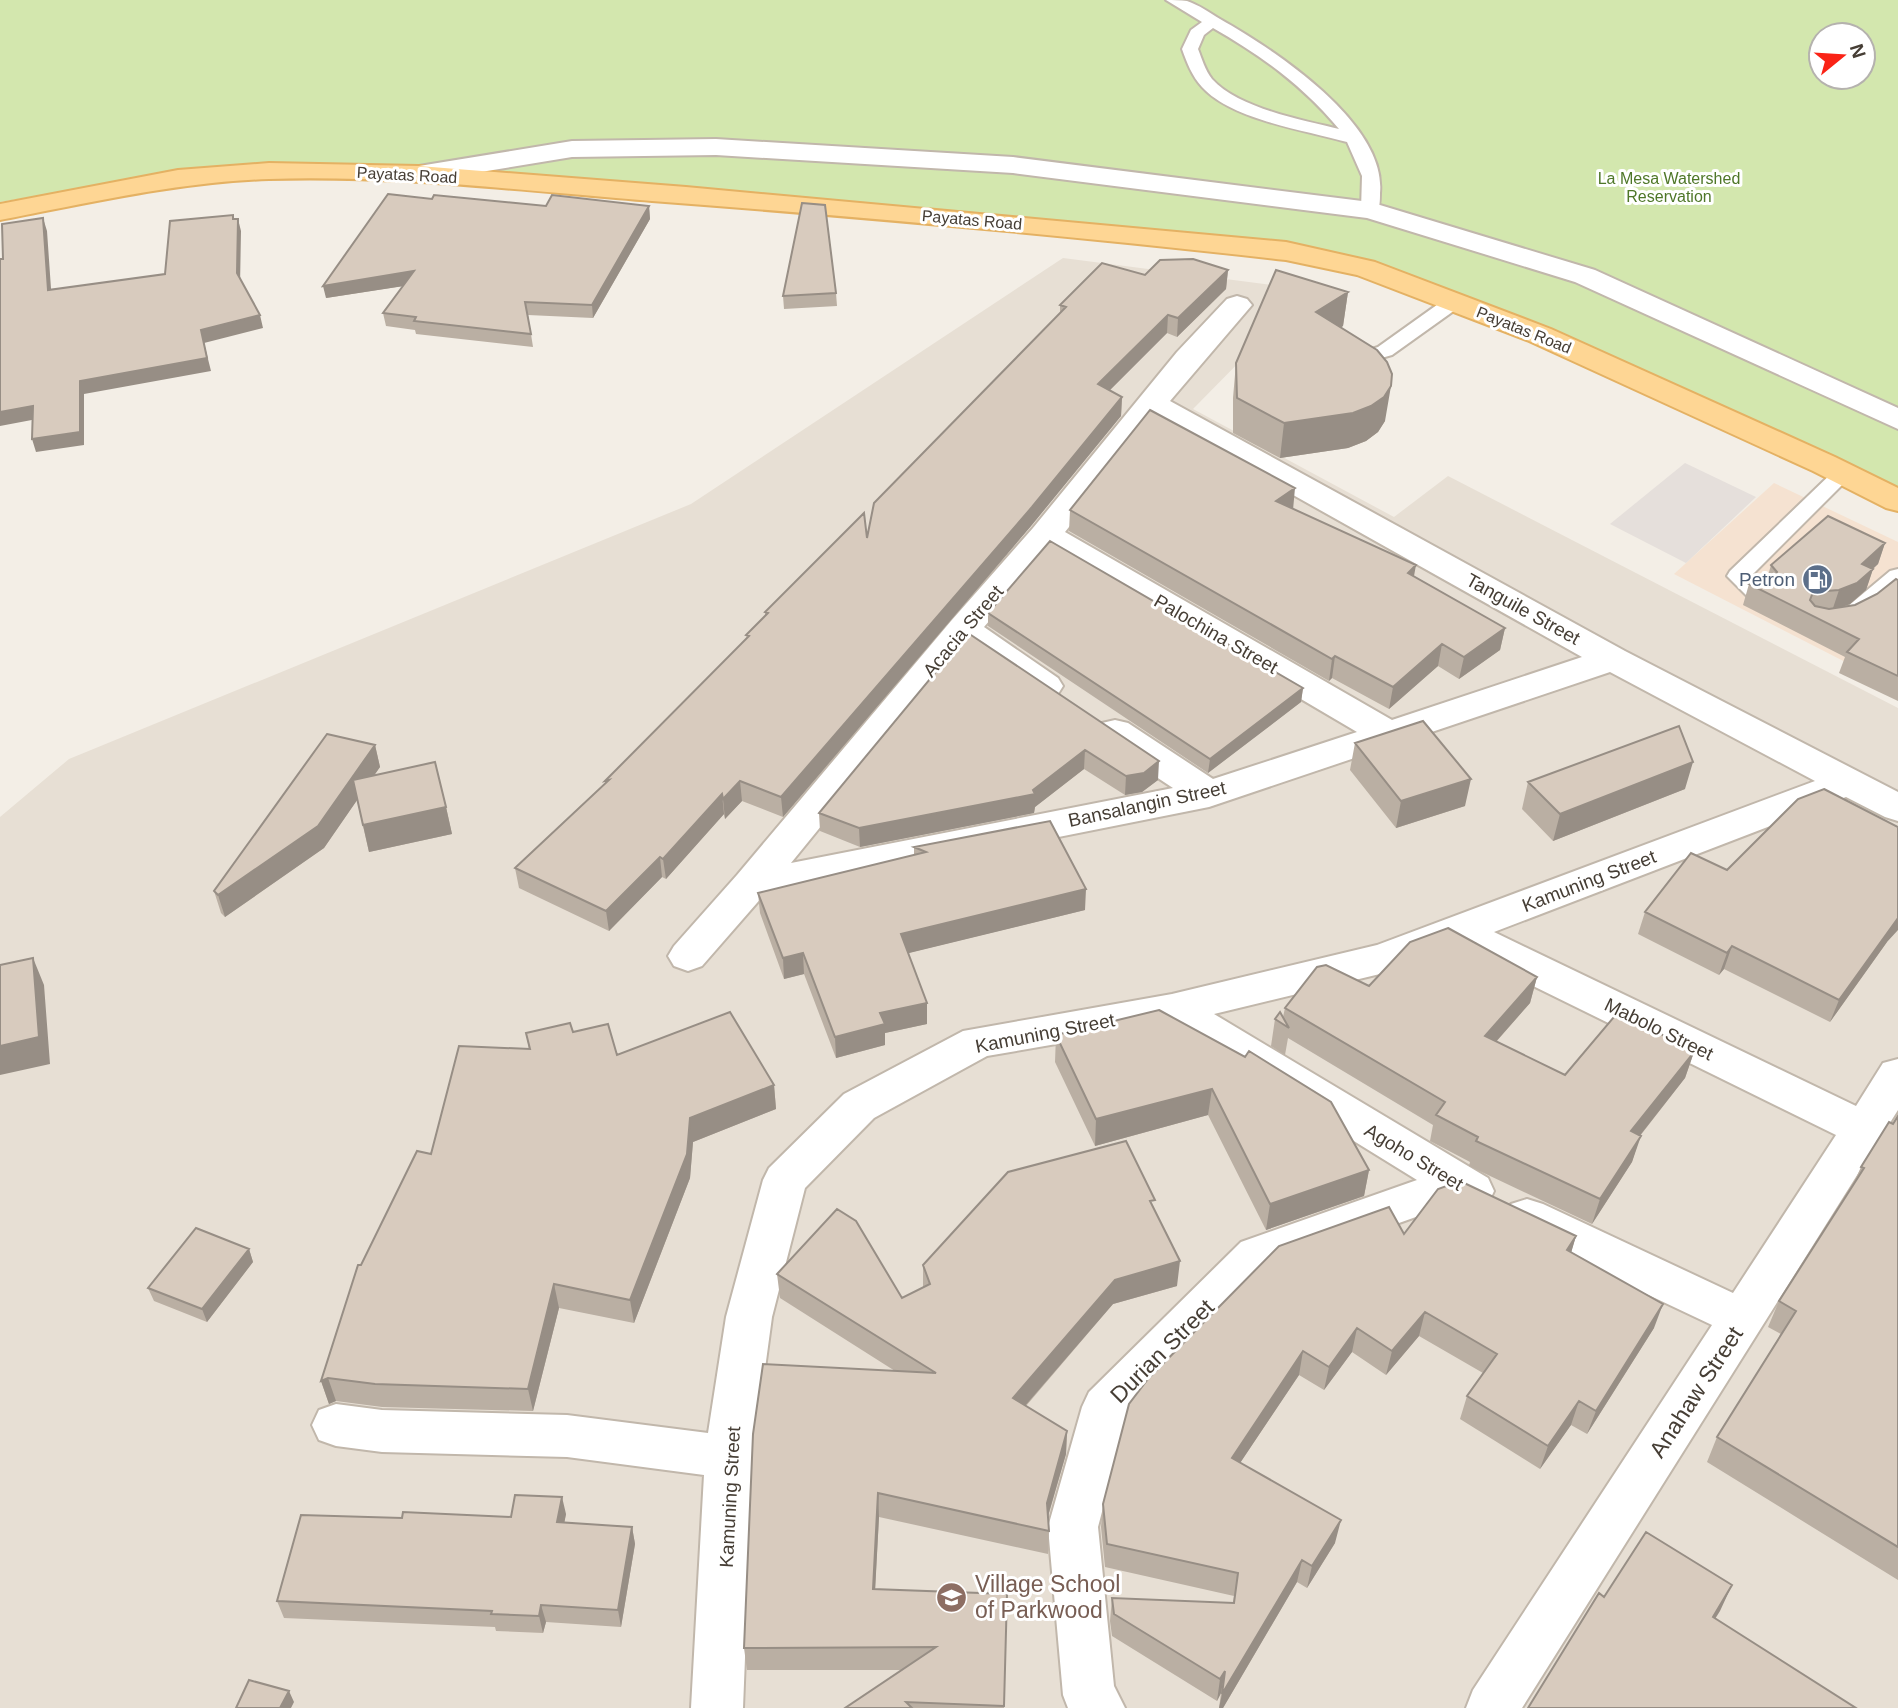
<svg xmlns="http://www.w3.org/2000/svg" width="1898" height="1708" viewBox="0 0 1898 1708" font-family="Helvetica,sans-serif">
	<style>
		.residential { fill: #e7dfd4 }
		.commercial { fill: #f5e2d1 }
		.industrial { fill: #e5dfdb }
		.green { fill: #d3e7ae; fill-rule: evenodd }
		.lines { fill: none; stroke-linecap: round; stroke-linejoin: round }
		.lane-casing { stroke: #c1b7ab; stroke-width: 4 }
		.street-casing { stroke: #c1b7ab; stroke-width: 4 }
		.primary-casing { stroke: #e4b163; stroke-width: 4 }
		.lane { fill: #fff; fill-rule: evenodd }
		.street { fill: #fff; fill-rule: evenodd }
		.primary { fill: #fed694; fill-rule: evenodd }
		.wall { fill: #baafa3 }
		.shaded-wall { fill: #978e85 }
		.building { fill: #d8cbbe; stroke: #978e85; stroke-width: 2 }
		.labels { text-anchor: middle; dominant-baseline: central; stroke-width: 6; stroke-linejoin: round; paint-order: stroke }
		.far-street-label { font-size: 16px; fill: #463e35; stroke: #fff }
		.far-park-label { font-size: 16px; fill: #4e7728; stroke: #fff }
		.service-label { font-size: 19px; fill: #4e5e75; stroke: #fff; text-anchor: end }
		.street-label { font-size: 19px; fill: #463e35; stroke: #fff }
		.near-street-label { font-size: 23px; fill: #463e35; stroke: #fff }
		.near-education-label { font-size: 23px; fill: #785e54; stroke: #fff; text-anchor: start }
	</style>
	<rect width="100%" height="100%" fill="#f3eee6"/>
	<path class="residential" d="M1063,258L1310,290L1193,409L1394,517L1448,476L1898,708V1708H0V817L69,759L691,504Z"/>
	<path class="commercial" d="M1774,483L1898,542V689L1674,574Z"/>
	<path class="industrial" d="M1685,463L1756,497L1686,563L1610,524Z"/>
	<path class="green" d="M0,0H1898V487L1824,464L1612,367L1323,257L282,163L168,174L0,202ZM1821,35H1863V77H1821Z"/>
	<g class="lines">
		<defs>
			<path id="lane" d="M1166,0C1173,0 1181,0 1187,1C1199,5 1210,13 1220,19C1273,49 1387,123 1380,193C1380,200 1380,208 1376,214H1364L1361,210L1362,176L1347,142C1305,130 1232,120 1202,87C1192,76 1187,63 1182,49L1191,30L1202,22ZM1213,28C1262,56 1303,86 1339,129C1302,120 1238,108 1212,79C1205,70 1202,59 1198,49L1204,35Z
				M1455,295L1464,301L1462,305L1392,355L1371,361L1342,350L1339,346L1349,340L1372,349L1378,347L1448,297Z
				M1842,468L1849,470L1852,474L1849,478L1751,576L1768,593L1765,598H1749L1727,576L1730,571L1835,470Z
				M1898,569V587L1857,622H1841L1838,617L1841,612L1890,571Z"/>
			<path id="street" d="M716,139L1013,157L1370,202L1595,270L1898,408V429L1575,282L1367,218L1013,173L716,155L572,157L419,182L409,180L405,174L409,168L419,166L572,141Z
				M1237,296L1247,299L1252,305L1170,401L1625,651L1898,792V821L1885,817L1846,797L1494,932L1856,1106L1883,1063L1898,1059V1110L1522,1708H1466L1473,1690L1712,1325L1511,1230L1505,1217L1511,1204L1527,1199L1543,1204L1733,1293L1836,1135L1454,947L1384,973L1214,1014L1488,1178L1494,1191L1488,1204L1472,1209L1455,1203L1273,1268L1127,1417L1098,1527L1114,1686L1125,1708H1068L1063,1695L1048,1527L1082,1407L1089,1392L1241,1242L1417,1180L1166,1025L987,1056L874,1118L805,1188L772,1317L753,1457L743,1708H691L704,1475L567,1457L382,1452L336,1446L319,1440L312,1425L319,1410L336,1404L382,1410L567,1415L708,1433L726,1317L763,1180L769,1168L844,1094L963,1031L1172,994L1377,945L1815,781L1610,672L1209,807L763,896L702,966L688,971L674,966L668,956L674,946L737,875L951,621L1033,528L1177,352L1227,299ZM1156,418L1582,657L1392,720L1065,532ZM1049,551L1357,732L1213,779L1128,723L1115,720L1102,723L1097,732L1102,741L1173,788L791,863L966,648L1032,694L1045,698L1058,694L1063,686L1058,678L984,627Z"/>
			<path id="primary" d="M269,163L419,166L686,187L1286,242L1375,262L1551,329L1835,457L1898,488V511L1886,508L1813,471L1529,341L1357,275L1286,260C1075,236 863,217 652,201C525,191 397,175 269,179C178,182 89,203 0,220V204L178,170Z"/>
		</defs>
		<use href="#lane" class="lane-casing"/>
		<use href="#street" class="street-casing"/>
		<use href="#primary" class="primary-casing"/>
		<use href="#lane" class="lane"/>
		<use href="#street" class="street"/>
		<use href="#primary" class="primary"/>
	</g>
	<path class="wall" d="M432,199L546,206H649L650,219L593,318L528,315L533,347L416,334L415,330L386,326L383,313L403,286L326,298Z
		M1228,270L1226,289L1177,337L1167,333L1110,390L1122,397L1121,416L1031,526L783,817L742,801L725,819L724,814L666,879L662,877L609,931L519,888L515,868L605,783L747,638L746,635L765,616V612L867,538L1060,314V305L1145,275Z
		M1348,292L1343,326L1340,328L1385,421L1378,432L1366,441L1348,448L1280,458L1233,433V398L1236,363Z
		M836,293L837,306L784,309L783,296Z
		M1293,509L1414,576L1505,628L1500,650L1459,679L1438,666L1389,709L1332,678L1329,681L1069,531L1070,510Z
		M1885,543L1878,564L1873,569L1866,590L1850,604L1842,607L1855,605L1877,594L1898,580V701L1839,673L1845,657L1743,605L1749,584L1767,579L1771,565Z
		M988,613L1303,688L1301,702L1208,773L988,626Z
		M968,633L1158,780L1142,792L1125,795L1084,769L1035,807L1034,813L860,847L820,831L819,813Z
		M1355,743L1465,806L1396,828L1350,770Z
		M375,745L380,767L374,775L446,807L452,834L369,852L357,800L324,848L225,917L221,913L214,891Z
		M1528,782L1685,789L1553,841L1522,809Z
		M914,847L1085,910L908,953L927,1024L885,1033V1045L836,1058L804,974L784,979L760,913L758,893L914,855Z
		M1727,870L1887,942L1830,1022L1724,969L1719,975L1638,934L1645,912Z
		M1537,977L1530,1003L1496,1042L1565,1075L1694,1052L1685,1078L1640,1136L1632,1162L1592,1224L1469,1166L1470,1162L1430,1141L1433,1125L1288,1038L1285,1055L1271,1046L1275,1019L1283,1017L1285,1008L1369,986Z
		M1159,1010L1369,1170L1364,1196L1266,1230L1208,1115L1095,1146L1055,1062L1056,1035Z
		M573,1032L617,1055L774,1085L776,1109L693,1142L690,1178L634,1323L559,1308L533,1411L382,1407L336,1401L329,1404L321,1381L361,1265L431,1154L529,1049L526,1033Z
		M1898,1116V1580L1707,1462L1717,1437L1781,1334L1768,1327L1779,1301L1851,1189L1861,1167Z
		M1154,1209L1177,1286L1113,1304L1026,1406L1067,1431L1066,1454L1048,1517L1049,1531L1048,1554L879,1517L875,1589L1007,1594L1004,1708H845L902,1670H747L744,1648L895,1371L780,1298L777,1274L902,1298L923,1288V1265Z
		M1404,1234L1576,1236L1571,1252L1654,1328L1587,1434L1571,1425L1540,1469L1460,1419L1467,1396L1483,1373L1419,1336L1386,1375L1352,1352L1324,1390L1299,1375L1240,1463L1335,1543L1307,1588L1297,1582L1223,1708H1219L1221,1693L1217,1701L1112,1636L1110,1621L1112,1598L1233,1603L1234,1596L1105,1567L1101,1527L1103,1504Z
		M249,1249L253,1262L207,1322L154,1301L148,1288Z
		M566,1514L564,1523L632,1527L635,1544L621,1627L546,1622L543,1633L496,1631L495,1627L284,1618L277,1601L402,1518L511,1517Z"/>
	<path class="shaded-wall" d="M649,206L650,219L593,318L592,305Z
		M43,218L47,231L52,303L48,290Z
		M238,219L241,231L240,286L237,273Z
		M1228,270L1226,289L1177,337L1178,318Z
		M414,271L417,284L326,298L323,286Z
		M1348,292L1343,326L1311,347L1316,312Z
		M260,315L263,328L204,343L211,371L84,394V445L36,452L32,439L80,381L201,330Z
		M1168,315L1167,333L1097,403L1098,384Z
		M1391,386L1385,421L1378,432L1366,441L1348,448L1280,458L1284,423Z
		M1122,397L1121,416L1031,526L783,817L781,797Z
		M33,406L37,419L0,426V412Z
		M1295,488L1293,510L1276,501Z
		M1885,543L1878,564L1861,579L1873,569L1866,590L1850,604L1832,611L1839,590L1862,564Z
		M1416,565L1412,587L1408,573Z
		M1505,628L1500,650L1459,679L1464,657Z
		M1442,644L1438,666L1389,709L1393,687Z
		M1335,656L1332,678L1329,681L1332,659Z
		M1303,688L1301,702L1208,773L1210,759Z
		M375,745L380,767L324,848L225,917L218,895Z
		M1085,750L1084,769L1035,807L1034,813L860,847L859,828L1033,790Z
		M1159,761L1158,780L1142,792L1125,795L1126,776Z
		M1693,762L1685,789L1553,841L1560,814Z
		M1471,779L1465,806L1396,828L1401,801Z
		M740,781L742,801L725,819L723,799Z
		M722,794L724,814L666,879L663,859Z
		M446,807L452,834L369,852L363,825Z
		M660,857L662,877L609,931L606,911Z
		M1086,889L1085,910L901,955V934Z
		M1898,918V930L1887,942L1830,1022L1839,1000Z
		M1732,946L1724,969L1719,975L1727,953Z
		M803,953L804,974L784,979L783,958Z
		M33,958L44,985L50,1064L0,1075V1046Z
		M1537,977L1530,1003L1478,1062L1485,1036Z
		M927,1003V1024L885,1033V1045L836,1058L835,1037L880,1013Z
		M1694,1052L1685,1078L1623,1157L1631,1131Z
		M774,1085L776,1109L693,1142L690,1178L634,1323L630,1300L690,1118Z
		M1212,1089L1208,1115L1095,1146L1096,1119Z
		M1641,1136L1632,1162L1592,1224L1600,1199Z
		M1369,1170L1364,1196L1266,1230L1270,1204Z
		M1576,1236L1569,1260L1567,1250Z
		M249,1249L253,1262L207,1322L202,1309Z
		M1180,1261L1177,1286L1113,1304L1012,1421L1013,1398L1115,1280Z
		M554,1284L559,1308L533,1411L528,1389Z
		M1663,1304L1654,1328L1587,1434L1596,1411Z
		M1425,1312L1419,1336L1386,1375L1392,1351Z
		M1357,1328L1352,1352L1324,1390L1329,1367Z
		M1303,1351L1299,1375L1228,1481L1232,1458Z
		M328,1378L336,1401L329,1404L321,1381Z
		M1579,1401L1571,1425L1540,1469L1548,1446Z
		M1067,1431L1066,1454L1045,1526L1047,1503Z
		M878,1493L879,1517L874,1611L873,1589Z
		M562,1497L566,1514L561,1540L557,1522Z
		M1341,1520L1335,1543L1307,1588L1312,1566Z
		M632,1527L635,1544L621,1627L618,1610Z
		M1302,1560L1297,1582L1223,1708H1219L1222,1694Z
		M1732,1585L1720,1611L1700,1643L1713,1617Z
		M541,1605L546,1622L543,1633L539,1616Z
		M1225,1671L1221,1693L1217,1701L1220,1679Z
		M289,1691L294,1702L291,1708H280Z"/>
	<path class="building" d="M388,194L432,199L434,195L546,206L552,195L649,206L592,305L525,302L531,334L414,321L416,317L383,313L414,271L323,286Z
		M802,203L825,205L836,293L783,296Z
		M233,215V219H238L237,273L260,315L201,330L207,358L80,381V432L32,439L33,406L0,412V259H3L2,224L43,218L48,290L165,274L170,221Z
		M1193,259L1228,270L1178,318L1168,315L1098,384L1122,397L1032,507L781,797L740,781L723,799L722,794L663,859L660,857L606,911L515,868L609,780L605,781L749,636L746,635L768,613L765,612L864,513L867,538L874,503L1066,307L1060,305L1102,263L1145,275L1160,260Z
		M1276,270L1348,292L1316,312L1377,350L1387,362L1392,374L1391,386L1384,397L1371,406L1353,413L1284,423L1237,398L1236,363Z
		M1150,410L1295,488L1276,501L1416,565L1408,573L1505,628L1464,657L1442,644L1393,687L1335,656L1332,659L1070,510Z
		M1828,516L1885,543L1862,564L1873,569L1857,583L1839,590L1813,592L1810,600L1815,606L1829,609L1855,605L1877,594L1896,579L1898,580V676L1847,652L1859,639L1749,584L1755,579L1774,578L1777,572L1771,565Z
		M1050,541L1303,688L1210,759L988,613Z
		M968,633L1159,761L1144,773L1126,776L1085,750L1033,790L1035,794L859,828L819,813Z
		M1423,721L1471,779L1401,801L1355,743Z
		M1679,726L1693,762L1560,814L1528,782Z
		M327,734L375,745L318,826L218,895L214,891Z
		M435,762L446,807L363,825L353,780Z
		M1824,789L1898,827V918L1839,1000L1732,946L1727,953L1645,912L1691,853L1727,870L1798,799Z
		M1050,821L1086,889L901,934L927,1003L880,1013L885,1024L835,1037L803,953L783,958L758,893L926,852L914,847Z
		M1448,928L1537,977L1485,1036L1565,1075L1619,1011L1694,1052L1631,1131L1641,1136L1600,1199L1476,1141L1478,1137L1436,1115L1445,1102L1285,1008L1317,967L1326,965L1369,986L1410,942Z
		M33,958L39,1037L0,1046V965Z
		M1159,1010L1245,1057L1249,1051L1331,1102L1369,1170L1270,1204L1212,1089L1096,1119L1056,1035Z
		M730,1012L774,1085L690,1118L687,1154L630,1300L554,1284L528,1389L375,1384L328,1378L321,1381L358,1265H361L417,1151L431,1154L459,1046L530,1049L526,1033L570,1023L573,1032L608,1024L617,1055Z
		M1280,1012L1289,1028L1275,1019Z
		M1898,1116V1547L1717,1437L1796,1311L1779,1301L1864,1168L1861,1167L1889,1122L1893,1124Z
		M1126,1141L1155,1200L1150,1201L1180,1261L1115,1280L1013,1398L1067,1431L1047,1503L1049,1531L878,1493L873,1589L1007,1594L1004,1706L906,1702L912,1708H845L936,1647L744,1648L753,1434L763,1364L936,1373L777,1274L837,1209L856,1221L902,1298L930,1284L923,1265L1008,1172Z
		M1460,1181L1576,1236L1567,1250L1663,1304L1596,1411L1579,1401L1548,1446L1467,1396L1497,1354L1425,1312L1392,1351L1357,1328L1329,1367L1303,1351L1232,1458L1341,1520L1312,1566L1302,1560L1222,1694L1225,1671L1220,1679L1114,1614L1112,1598L1234,1603L1238,1573L1107,1544L1103,1504L1129,1404L1148,1379L1279,1246L1389,1207L1404,1234L1438,1189Z
		M196,1228L249,1249L202,1309L148,1288Z
		M515,1495L562,1497L557,1522L632,1527L618,1610L541,1605L539,1616L491,1614L492,1611L277,1601L301,1515L402,1518L403,1512L511,1517Z
		M1646,1532L1732,1585L1713,1617L1856,1708H1528L1599,1593L1604,1597Z
		M249,1680L289,1691L280,1708H236Z"/>
	<defs>
		<symbol id="fuel-disc" viewBox="-11 -11 22 22"><circle r="9.5" fill="#5c6f8a" stroke="#fff"/><path d="M-5.5-6h7V0h2V4h1.3V-2.5L3-4.5l.8-.8L6-3V5H2.5V1h-1V6h-7ZM-4.2-4.7v3.2H.2V-4.7Z" fill="#fff"/></symbol>
		<symbol id="school-disc" viewBox="-11 -11 22 22"><circle r="9.5" fill="#8d6e63" stroke="#fff"/><path d="M0-5L7-2L0 1L-7-2ZM-4 1L0 2.5L4 1V4Q0 6-4 4Z" fill="#fff"/></symbol>
	</defs>
	<g fill-rule="evenodd">
		<use href="#fuel-disc" x="1800" y="562" width="35" height="35"/>
		<use href="#school-disc" x="934" y="1580" width="35" height="35"/>
	</g>
	<g class="labels">
		<g class="far-street-label">
			<text transform="translate(407 175) rotate(3)">Payatas Road</text>
			<text transform="translate(972 220) rotate(5)">Payatas Road</text>
			<text transform="translate(1524 330) rotate(22)">Payatas Road</text>
		</g>
		<g class="far-park-label">
			<text x="1669" y="178">La Mesa Watershed<tspan x="1669" dy="18">Reservation</tspan></text>
		</g>
		<g class="service-label">
			<text x="1795" y="579">Petron</text>
		</g>
		<g class="street-label">
			<text transform="translate(1523 609) rotate(29)">Tanguile Street</text>
			<text transform="translate(963 631) rotate(-50)">Acacia Street</text>
			<text transform="translate(1216 634) rotate(30)">Palochina Street</text>
			<text transform="translate(1147 804) rotate(-12)">Bansalangin Street</text>
			<text transform="translate(1589 881) rotate(-21)">Kamuning Street</text>
			<text transform="translate(1659 1029) rotate(26)">Mabolo Street</text>
			<text transform="translate(1045 1033) rotate(-11)">Kamuning Street</text>
			<text transform="translate(1414 1157) rotate(31)">Agoho Street</text>
			<text transform="translate(730 1497) rotate(-87)">Kamuning Street</text>
		</g>
		<g class="near-street-label">
			<text transform="translate(1162 1351) rotate(-45)">Durian Street</text>
			<text transform="translate(1696 1392) rotate(-57)">Anahaw Street</text>
		</g>
		<g class="near-education-label">
			<text x="975" y="1584">Village School<tspan x="975" dy="26">of Parkwood</tspan></text>
		</g>
	</g>
	<g transform="translate(1842 56) rotate(72)"><circle r="33" fill="#ffffff" stroke="#b5b2ae" stroke-width="2"/>
	<path d="M0-5L12 26L0 18L-12 26Z" fill="#fa2316"/>
	<text y="-10" font-size="19" font-weight="bold" text-anchor="middle" fill="#463e35">N</text>
	</g>
</svg>
